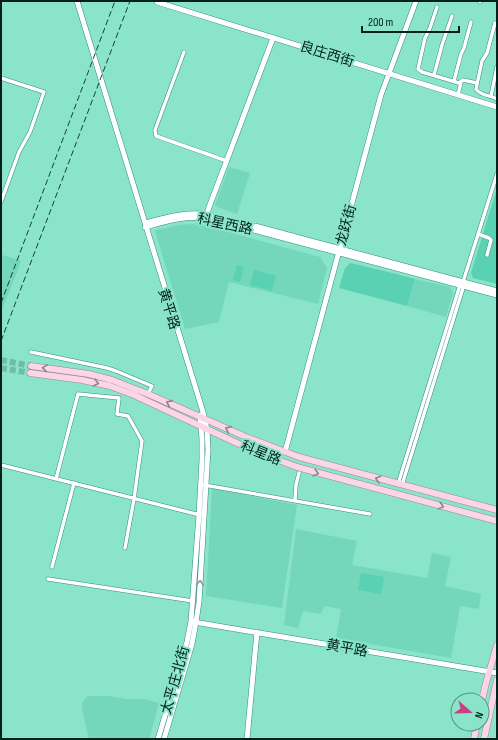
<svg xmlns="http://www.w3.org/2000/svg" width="498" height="740" viewBox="0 0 498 740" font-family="'Sofia Sans Condensed','Noto Sans SC',sans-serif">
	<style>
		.built { fill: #74d6bb }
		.green { fill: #59d1b2 }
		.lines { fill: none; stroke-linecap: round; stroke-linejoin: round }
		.primary-tunnel { stroke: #6fbda6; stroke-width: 6; stroke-dasharray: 6 3; stroke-linecap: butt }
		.street-casing { stroke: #318e77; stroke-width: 4.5 }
		.secondary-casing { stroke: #318e77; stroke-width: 6 }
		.primary-casing { stroke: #a28592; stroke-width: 7 }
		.street { stroke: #fff; stroke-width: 3.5 }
		.secondary { stroke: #fff; stroke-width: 5 }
		.primary { stroke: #fbd6e5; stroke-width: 6 }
		.rail { stroke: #194035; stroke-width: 1; stroke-dasharray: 6 3; stroke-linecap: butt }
		.oneway { stroke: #8b8489 }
		.oneway2 { stroke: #8e9b98 }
		.labels { text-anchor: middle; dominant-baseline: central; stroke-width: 4; stroke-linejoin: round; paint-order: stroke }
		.street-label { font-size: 14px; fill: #032019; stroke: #8ae4c9 }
	</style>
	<rect width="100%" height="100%" fill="#8ae4c9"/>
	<path class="built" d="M229,167L250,173L237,214L222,209L215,205Z
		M192,224L210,227L320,257L327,268L318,304L229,282L219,322L185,329L155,231L156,230L179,225Z
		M3,255L21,261L1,313V260Z
		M415,279L450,287L453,293L446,317L407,306Z
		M212,488L297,505L282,608L206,596Z
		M296,529L357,541L352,565L427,578L432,553L451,557L445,586L481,594L479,609L460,606L451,658L336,638L341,609L324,606L321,614L303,611L298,628L284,625Z
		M89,696H109L127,699H144L159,703L149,739H89L82,708V704L86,697Z"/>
	<path class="green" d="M497,188V284L473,278L471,273Z
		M350,263C372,268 394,273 415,279L407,306L339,288L345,268Z
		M237,265L244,267L240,282L233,280Z
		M254,270L276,276L272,291L250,285Z
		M361,573L384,577L381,594L358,590Z"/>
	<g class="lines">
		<path class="primary-tunnel" d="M1,360L31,366
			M1,368L30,373"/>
		<defs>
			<path id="street" d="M480,2V1
				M437,7L430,28L425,38L418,69L422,72L459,83L463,80L477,83
				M495,23L487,53L482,61L476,89C480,96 491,95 497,99
				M184,52L155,130L156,136L227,161
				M434,75L442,45L452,16
				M1,78L44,92L30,132L19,152L1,202
				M454,81L461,54L464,48L471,22
				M458,95L461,82
				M491,96L497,67
				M478,234L489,238L491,240L487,255
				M31,352L107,368L116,371L152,386L148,394
				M1,465L200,515
				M56,479L78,394L119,398L117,414L128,416L142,441L134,499L125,548
				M398,484L460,285L463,282L497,174
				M204,485L370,514
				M402,485L464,285
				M295,500L296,485L299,473
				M52,567L74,483
				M48,579L193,601"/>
			<path id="secondary" d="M77,1L203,412L207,429L208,450L199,602L196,622L192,644L164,739
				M157,1V2L497,107
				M207,217L208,210L273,38
				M145,223C167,217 188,211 211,215
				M255,226L497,291
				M145,227H146C169,220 188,215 212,219L497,295
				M285,452L381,95L416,1
				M194,622L497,673
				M158,739L187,642L191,621L199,515L202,460V439L200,415
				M247,739L257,632"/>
			<path id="primary" d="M31,366L89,374L112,380L148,394L246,437L299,457L497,510
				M30,373L82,380L110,386L134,395L254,451L297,467L497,521
				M482,700L486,683L497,645
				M474,739L477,724
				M484,739L497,680"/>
		</defs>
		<use href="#street" class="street-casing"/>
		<use href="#secondary" class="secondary-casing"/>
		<use href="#primary" class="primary-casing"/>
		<use href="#street" class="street"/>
		<use href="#secondary" class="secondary"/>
		<use href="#primary" class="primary"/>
		<path class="rail" d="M1,303L115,1
			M1,341L130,1"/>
	</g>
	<defs><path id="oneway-chevron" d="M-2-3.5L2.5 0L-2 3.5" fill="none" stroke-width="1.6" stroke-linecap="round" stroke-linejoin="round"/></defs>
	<g class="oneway">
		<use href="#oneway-chevron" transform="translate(45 368) rotate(-171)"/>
		<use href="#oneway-chevron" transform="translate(96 383) rotate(13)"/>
		<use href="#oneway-chevron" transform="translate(169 403) rotate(-156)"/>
		<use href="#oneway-chevron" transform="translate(228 429) rotate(-156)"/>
		<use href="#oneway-chevron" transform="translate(316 473) rotate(15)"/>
		<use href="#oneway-chevron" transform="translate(378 479) rotate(-165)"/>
		<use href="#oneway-chevron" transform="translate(441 506) rotate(15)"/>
	</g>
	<use class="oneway2" href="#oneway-chevron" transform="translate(200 583) rotate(-86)"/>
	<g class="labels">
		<g class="street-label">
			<text transform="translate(327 54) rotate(17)">良庄西街</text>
			<text transform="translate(225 224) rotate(12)">科星西路</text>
			<text transform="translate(346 225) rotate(-75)">龙跃街</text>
			<text transform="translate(169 309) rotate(73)">黄平路</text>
			<text transform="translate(261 453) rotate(22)">科星路</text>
			<text transform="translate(347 648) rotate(10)">黄平路</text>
			<text transform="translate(175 680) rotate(-74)">太平庄北街</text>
		</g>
	</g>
	<rect width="498" height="740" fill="none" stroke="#032019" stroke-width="4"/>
	<g transform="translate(470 712) rotate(110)"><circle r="19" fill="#8ae4c9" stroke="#549683"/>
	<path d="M0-3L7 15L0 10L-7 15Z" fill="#c64083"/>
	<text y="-6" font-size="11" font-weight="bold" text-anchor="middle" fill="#032019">N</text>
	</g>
	<path d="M362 26v6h97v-6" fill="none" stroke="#032019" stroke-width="2"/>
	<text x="368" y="26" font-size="12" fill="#032019" stroke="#8ae4c9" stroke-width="3" paint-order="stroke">200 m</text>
</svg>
